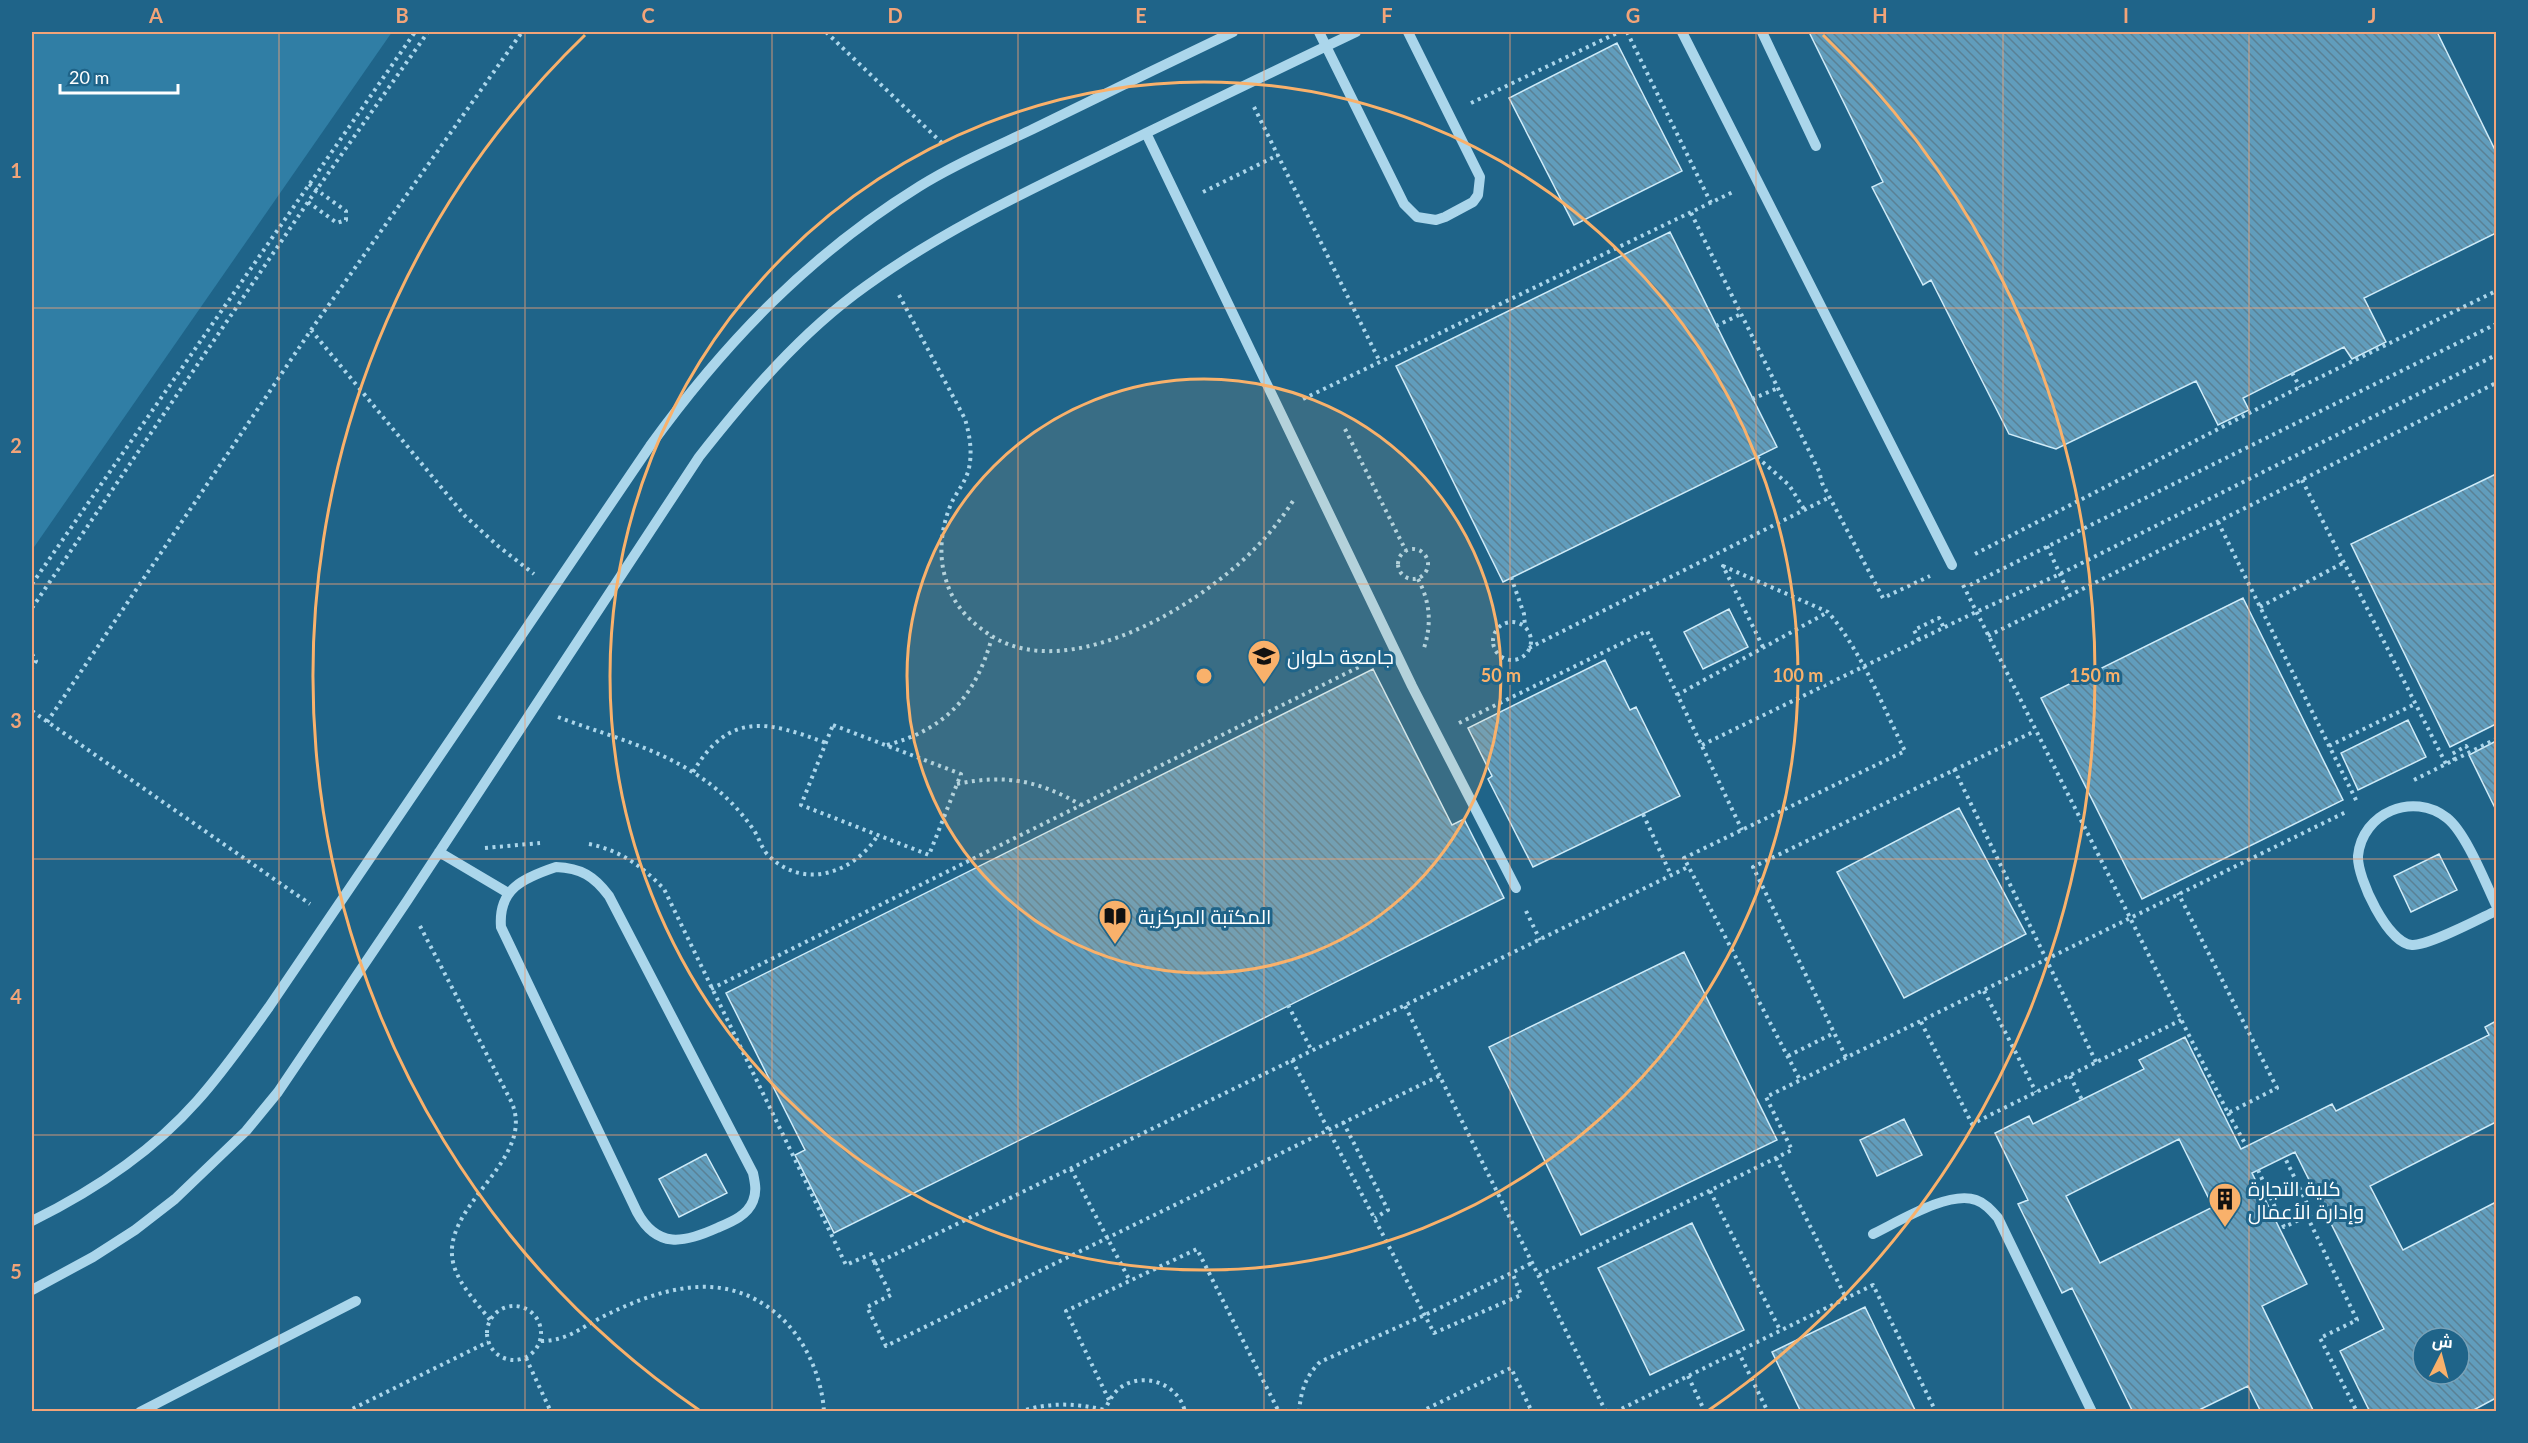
<svg xmlns="http://www.w3.org/2000/svg" width="2528" height="1443" viewBox="0 0 2528 1443" font-family="Lato,Cairo,sans-serif">
	<style>
		.garden { fill: #307ea5 }
		.building { fill: url(#building-back-hatch); stroke: #cfebf8; stroke-width: 1.5; fill-rule: evenodd }
		.lines { fill: none; stroke-linecap: round; stroke-linejoin: round }
		.path { stroke: #abd6eb; stroke-width: 4; stroke-dasharray: 3 4.5; stroke-linecap: butt }
		.minor { stroke: #abd6eb; stroke-width: 10 }
		.path-bridge { stroke: #abd6eb; stroke-width: 4; stroke-dasharray: 3 4.5; stroke-linecap: butt }
		.grid { fill: none; stroke: #f2a479; stroke-width: 1.5; stroke-opacity: 0.55 }
		.ring { fill: none; stroke: #f9b16b; stroke-width: 3 }
		.labels { text-anchor: middle; dominant-baseline: central; stroke-width: 6; stroke-linejoin: round; paint-order: stroke }
		.poi-label { font-size: 20px; fill: #fff; stroke: #1f6489; text-anchor: start }
		.centre { fill: #f9b16b; stroke: #1f6489; stroke-width: 3 }
		.ring-label { font-size: 18px; text-anchor: middle; font-weight: bold; fill: #f9b16b; stroke: #1f6489; stroke-width: 6; stroke-linejoin: round; paint-order: stroke }
		.neatline { fill: none; stroke: #f2a479; stroke-width: 2 }
		.grid-label { font-size: 20px; text-anchor: middle; font-weight: bold; fill: #f2a479 }
	</style>
	<defs>
		<pattern id="building-back-hatch" width="6" height="6" patternUnits="userSpaceOnUse" patternTransform="scale(1.5)"><rect width="6" height="6" fill="#619dbc"/><path d="M-1 5l2 2M0 0l6 6M5-1l2 2" fill="none" stroke="#5a8195"/></pattern>
	</defs>
	<rect width="100%" height="100%" fill="#1f6489"/>
	<path class="garden" d="M32,32H392L32,550Z"/>
	<path class="building" d="M1809,32H2437L2496,152V233L2364,298L2386,342L2352,359L2344,347L2243,398L2249,410L2218,425L2196,381L2056,449L2009,434L1931,280L1923,285L1872,187L1883,182Z
		M1617,43L1682,171L1574,225L1509,98Z
		M1670,232L1777,447L1503,582L1396,366Z
		M2496,474V724L2450,747L2351,544Z
		M2243,598L2343,800L2142,899L2041,698Z
		M1729,609L1748,647L1703,669L1684,632Z
		M1605,660L1630,710L1636,707L1680,796L1533,867L1488,779L1492,776L1468,728Z
		M1373,669L1452,825L1464,819L1504,898L834,1233L795,1155L805,1150L726,993Z
		M2408,720L2426,757L2358,790L2341,753Z
		M2496,741V810L2469,755Z
		M1959,808L2026,934L1904,998L1837,872Z
		M2439,854L2457,890L2411,912L2394,876Z
		M1684,952L1777,1140L1581,1235L1489,1047Z
		M2496,1021V1122L2370,1186L2403,1250L2496,1202V1398L2470,1412H2370L2340,1351L2384,1329L2295,1152L2252,1173L2307,1284L2262,1306L2314,1412H2261L2248,1386L2195,1412H2133L2072,1288L2062,1293L2018,1204L2028,1200L1995,1133L2029,1116L2033,1124L2144,1069L2139,1060L2185,1037L2241,1149L2332,1104L2336,1111L2489,1035L2485,1027ZM2179,1139L2213,1207L2100,1263L2066,1196ZM2423,1338H2459V1374H2423Z
		M1904,1119L1922,1155L1877,1176L1860,1140Z
		M706,1154L727,1193L679,1217L659,1179Z
		M1692,1223L1744,1330L1650,1375L1598,1268Z
		M1865,1307L1916,1412H1801L1772,1352Z"/>
	<g class="lines">
		<path class="path" d="M826,32L943,144
			M1627,32L1711,203
			M1471,103L1619,32
			M1254,107L1380,362
			M1203,192L1278,155
			M308,202L337,223L346,220V211L321,193
			M1691,213L1819,471L1822,483L1883,598L1930,576
			M899,295L965,419C970,436 973,454 968,472C964,484 956,493 951,504C941,528 938,555 946,580C952,601 965,617 983,630C1050,683 1162,625 1219,580C1248,558 1274,531 1293,501
			M1716,326L1741,314
			M311,330L465,516L498,546L534,574
			M2292,373L2300,387
			M1303,399L1735,191
			M1752,399L1778,388
			M1345,429L1406,551
			M1757,457L1789,485L1804,509
			M2302,480L2446,764
			M2218,522L2358,804
			M2047,546L2070,596
			M1398 564a15 15 0 1 1 30 0a15 15 0 1 1-30 0Z
			M1975,554L2300,387L2496,291
			M1511,577L1524,614L1525,627
			M1418,579C1430,602 1432,623 1424,648
			M32,584L415,32
			M1963,585L2228,1113L2277,1088L2178,893
			M1970,585L2496,324
			M2260,607L2343,563
			M32,608L308,202L428,32
			M1493 641a19 19 0 1 1 38 0a19 19 0 1 1-38 0Z
			M1988,636L2496,383
			M1919,640L1914,630L1939,618L1944,628
			M1763,647L1723,566L1828,612C1862,652 1882,705 1905,751L1684,858L1800,1080
			M1529,648L1830,497
			M32,654L36,661L32,668
			M1677,695L1828,612
			M32,711L310,904
			M558,717C603,734 654,747 694,773C718,788 737,806 753,829C759,837 762,850 769,856C805,891 855,872 878,835
			M47,722L311,330L522,32
			M1459,723L1647,631L1742,830
			M833,725L961,774L929,855L801,805Z
			M887,745C946,729 976,696 992,637
			M1702,745L1976,612L2060,574L2496,355
			M2329,746L2415,704
			M2455,760L2452,754L2466,746L2470,752
			M1954,769L2096,1062
			M693,772C729,711 768,721 826,743
			M2414,780L2496,739
			M957,784C1005,774 1038,780 1081,805
			M1643,814L1671,875
			M589,844C620,850 643,867 664,889L846,1265L871,1254L875,1264
			M485,848L540,843
			M1526,911L1540,940
			M420,926L511,1101C539,1161 436,1206 454,1266C460,1286 478,1304 490,1320
			M711,989L1371,661
			M1984,991L2036,1092
			M1288,1005L1312,1051
			M1405,1006L1606,1412
			M1921,1022L1972,1124L2181,1020
			M1788,1056L1834,1033
			M1846,1057L1753,867L2035,731
			M1292,1060L1434,1333L1521,1295L1512,1272
			M1439,1076L886,1346L867,1307L891,1295L875,1264L1688,867
			M2070,1076L2082,1100
			M2228,1113L2247,1147
			M1343,1122L1388,1210L1375,1218
			M1776,1158L1846,1298
			M1071,1169L1130,1281
			M2258,1170L2284,1227L2312,1214L2286,1160
			M1710,1191L1780,1330
			M2307,1216L2357,1320L2320,1338L2357,1412
			M1539,1275L1792,1150L1766,1097L2348,811
			M487 1333a27 27 0 1 1 54 0a27 27 0 1 1-54 0Z
			M541,1341C567,1341 582,1327 604,1316C661,1288 724,1268 778,1315C805,1338 822,1377 824,1412
			M1738,1351L1768,1412
			M526,1358L551,1412
			M1688,1376L1705,1412
			M1109,1400L1066,1311L1197,1249L1279,1412
			M346,1412L488,1342
			M1019,1412C1049,1402 1075,1403 1105,1410
			M1104,1412C1108,1403 1112,1394 1120,1388C1142,1371 1179,1383 1185,1412
			M1299,1412C1301,1391 1305,1377 1320,1362L1425,1315L1532,1263
			M1420,1412L1511,1368L1532,1412
			M1615,1412L1873,1285L1936,1412"/>
		<path class="minor" d="M1319,32L1404,204L1417,217L1436,220L1445,217L1473,202L1478,195L1480,177L1408,32
			M1682,32L1952,565
			M1762,32L1816,146
			M1146,133L1412,686L1516,888
			M439,852L508,893
			M556,867C581,868 594,876 609,896L753,1173C755,1183 757,1191 753,1201C747,1216 731,1222 717,1228C684,1243 657,1249 637,1212L501,927C498,889 523,878 556,867Z
			M2496,905C2485,882 2466,833 2447,818C2413,791 2362,813 2358,856C2357,878 2388,944 2412,945C2428,946 2479,919 2496,911
			M32,1221C93,1191 151,1153 197,1101C223,1072 246,1039 269,1007L650,446C725,342 810,254 920,186C955,164 995,147 1033,129C1100,96 1166,64 1233,32
			M1873,1234C1898,1222 1949,1190 1976,1200C1985,1203 1991,1210 1998,1218L2092,1412
			M32,1290L93,1257L135,1230L175,1199L246,1131L278,1092L407,901L699,457C748,395 800,333 866,286C935,236 1011,199 1087,162C1176,118 1266,75 1356,32
			M140,1412L356,1301"/>
		<path class="path-bridge" d="M309,184L321,193"/>
	</g>
	<path class="grid" d="M279,32V1412M525,32V1412M772,32V1412M1018,32V1412M1264,32V1412M1510,32V1412M1756,32V1412M2003,32V1412M2249,32V1412M32,308H2496M32,584H2496M32,859H2496M32,1135H2496"/>
	<circle cx="1204" cy="676" r="297" fill="#f9b16b" fill-opacity=".12"/>
	<g class="ring">
		<circle cx="1204" cy="676" r="297"/>
		<circle cx="1204" cy="676" r="594"/>
		<path d="M699 1410A891 891 0 0 1 585 35M1823 35A891 891 0 0 1 1709 1410"/>
	</g>
	<defs>
		<symbol id="university-pin" viewBox="-11 -11 22 30"><path d="M0 17L-7.5 6A9.5 9.5 0 1 1 7.5 6Z" fill="#f9b16b" stroke="#1f6489"/><path d="M0-5L7-2L0 1L-7-2ZM-4 1L0 2.5L4 1V4Q0 6-4 4Z" fill="#111"/></symbol>
		<symbol id="library-pin" viewBox="-11 -11 22 30"><path d="M0 17L-7.5 6A9.5 9.5 0 1 1 7.5 6Z" fill="#f9b16b" stroke="#1f6489"/><path d="M-6-4Q-3-5.5-.7-3.5V5Q-3 3-6 4ZM6-4Q3-5.5 .7-3.5V5Q3 3 6 4Z" fill="#111"/></symbol>
		<symbol id="building-pin" viewBox="-11 -11 22 30"><path d="M0 17L-7.5 6A9.5 9.5 0 1 1 7.5 6Z" fill="#f9b16b" stroke="#1f6489"/><path d="M-4-6H4V6H1V3H-1V6H-4ZM-2.5-4.3h1.7v1.8h-1.7ZM.8-4.3h1.7v1.8H.8ZM-2.5-1h1.7V.8h-1.7ZM.8-1h1.7V.8H.8Z" fill="#111"/></symbol>
	</defs>
	<g fill-rule="evenodd">
		<use href="#university-pin" x="1245" y="637" width="38" height="52"/>
		<use href="#library-pin" x="1096" y="897" width="38" height="52"/>
		<use href="#building-pin" x="2206" y="1180" width="38" height="52"/>
	</g>
	<g class="labels">
		<g class="poi-label">
			<text x="1287" y="656">جامعة حلوان</text>
			<text x="1138" y="916">المكتبة المركزية</text>
			<text x="2248" y="1188">كلية التجارة<tspan x="2248" dy="23">وإدارة الأعمال</tspan></text>
		</g>
	</g>
	<circle cx="1204" cy="676" r="9" class="centre"/>
	<g class="ring-label">
		<text x="1501" y="682">50 m</text>
		<text x="1798" y="682">100 m</text>
		<text x="2095" y="682">150 m</text>
	</g>
	<rect width="2528" height="1443" fill="none" stroke="#1f6489" stroke-width="66"/>
	<g transform="translate(2441 1356) rotate(6)"><circle r="28" fill="#1f6489" stroke="#79a2b8" stroke-width="1.5"/>
	<path d="M0-4.5L10 22L0 15L-10 22Z" fill="#f9b16b"/>
	<text y="-9" font-size="16" font-weight="bold" text-anchor="middle" fill="#ffffff">ش</text>
	</g>
	<path d="M60 84v9h118v-9" fill="none" stroke="#ffffff" stroke-width="3"/>
	<text x="69" y="84" font-size="18" fill="#ffffff" stroke="#1f6489" stroke-width="4.5" paint-order="stroke">20 m</text>
	<rect x="33" y="33" width="2462" height="1377" class="neatline"/>
	<g class="grid-label">
		<text x="156" y="23">A</text>
		<text x="402" y="23">B</text>
		<text x="648" y="23">C</text>
		<text x="895" y="23">D</text>
		<text x="1141" y="23">E</text>
		<text x="1387" y="23">F</text>
		<text x="1633" y="23">G</text>
		<text x="1880" y="23">H</text>
		<text x="2126" y="23">I</text>
		<text x="2372" y="23">J</text>
		<text x="16" y="178">1</text>
		<text x="16" y="453">2</text>
		<text x="16" y="728">3</text>
		<text x="16" y="1004">4</text>
		<text x="16" y="1279">5</text>
	</g>
</svg>
